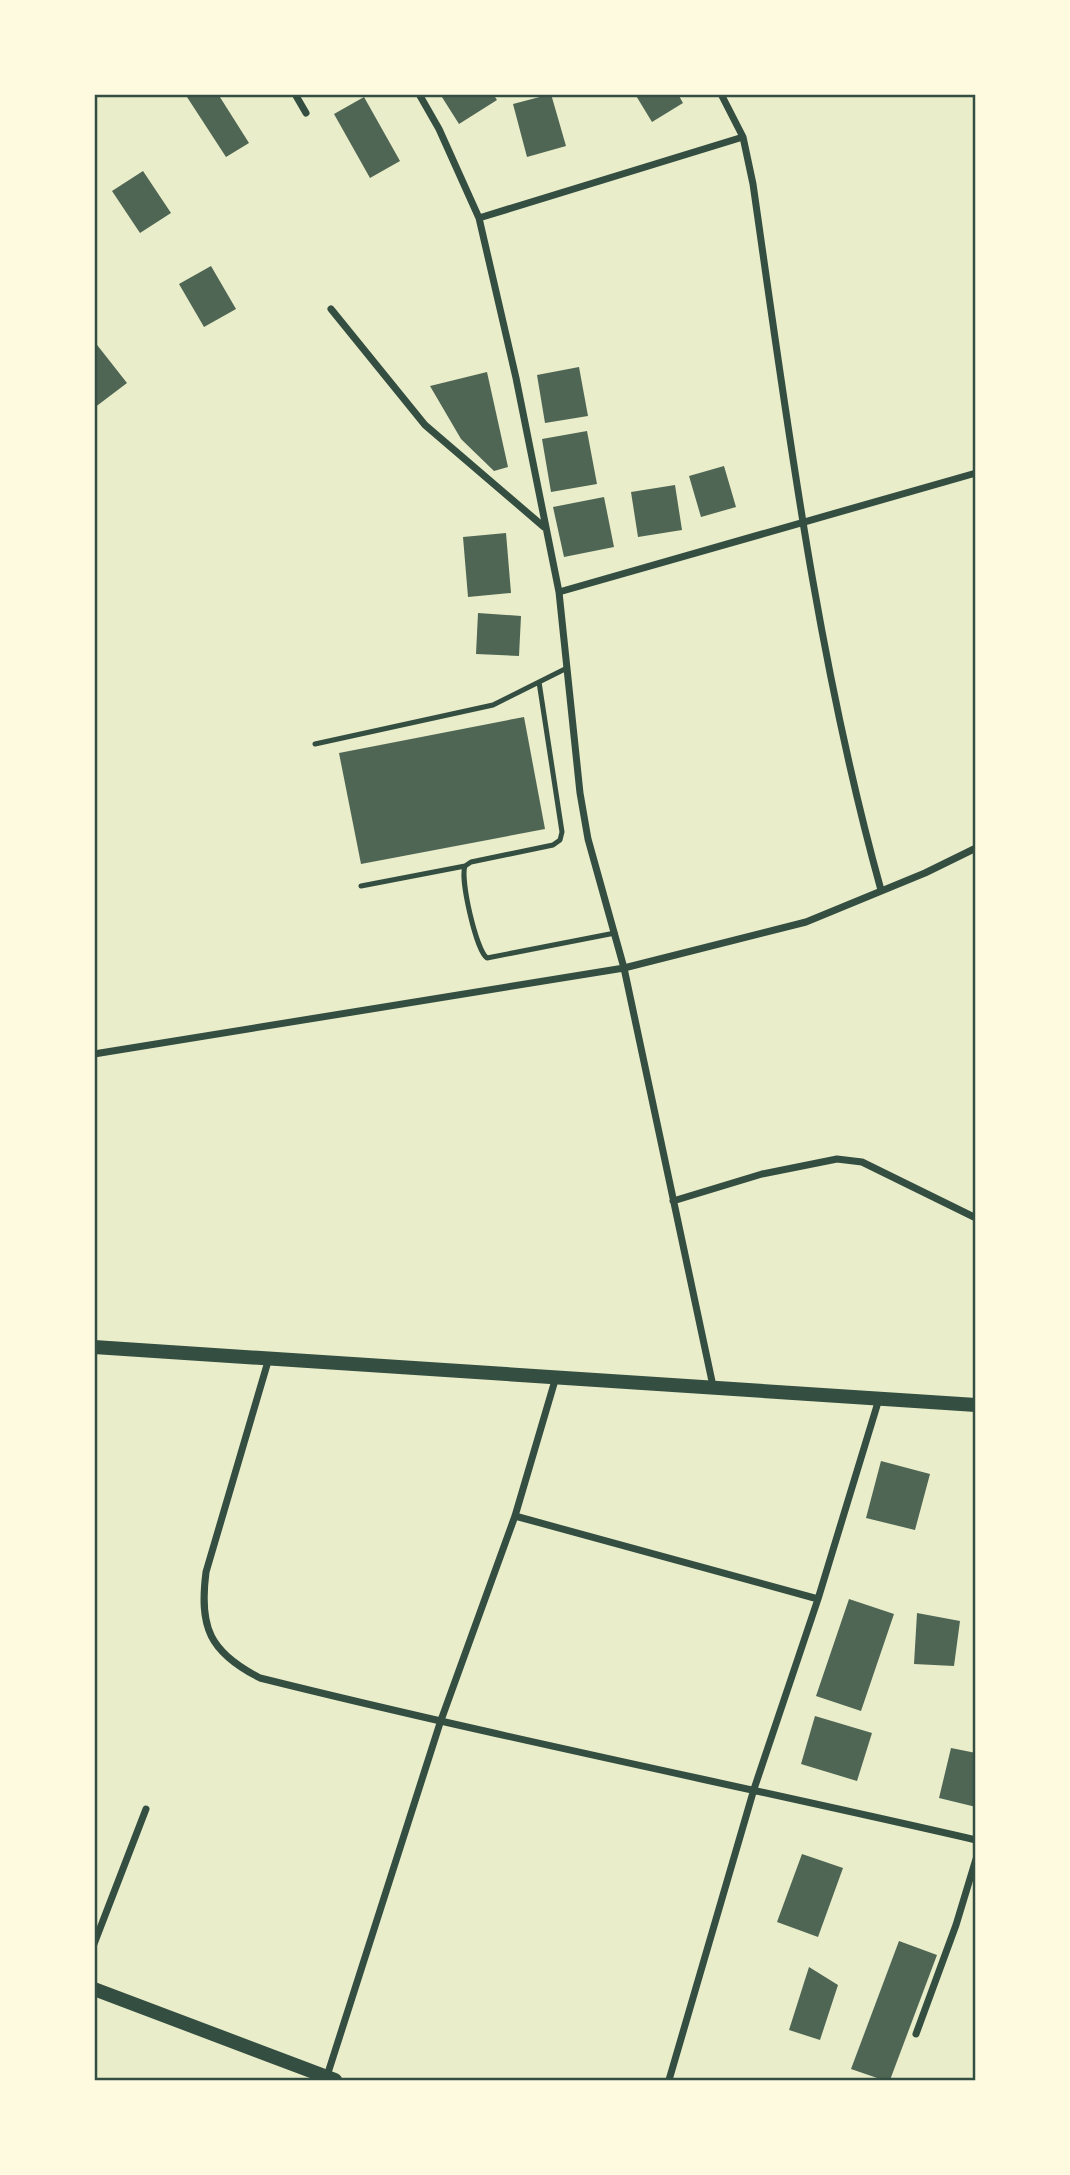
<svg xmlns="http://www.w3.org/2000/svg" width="1070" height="2175" viewBox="0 0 1070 2175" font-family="'Fira Sans Condensed',sans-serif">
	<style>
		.building { fill: #4f6655 }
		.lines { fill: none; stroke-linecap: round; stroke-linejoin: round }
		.service { stroke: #344e41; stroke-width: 5 }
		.minor { stroke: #344e41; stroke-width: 7 }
		.secondary { stroke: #344e41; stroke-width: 14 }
		.neatline { fill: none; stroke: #344e41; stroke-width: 2.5 }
	</style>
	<rect width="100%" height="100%" fill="#e9edc9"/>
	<path class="building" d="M191,94H218L249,143L226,157L187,97Z
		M440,94H493L497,100L459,124Z
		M551,94L566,146L527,157L513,104Z
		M635,94H678L683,103L652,122Z
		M364,97L400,161L370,178L334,114Z
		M143,171L171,213L140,233L112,191Z
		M211,266L236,309L204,327L179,284Z
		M94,341L127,383L94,408Z
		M579,367L588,416L545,423L537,375Z
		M487,372L508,467L494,471L461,439L430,386Z
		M587,431L597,484L551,492L542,439Z
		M724,466L736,507L701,517L689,476Z
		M675,485L682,530L638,537L631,492Z
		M604,497L614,547L564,557L553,507Z
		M506,533L511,593L468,597L463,537Z
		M478,613L521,616L519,656L476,654Z
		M524,717L545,829L361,864L339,753Z
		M881,1461L930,1474L915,1530L866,1518Z
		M849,1599L894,1614L861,1711L816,1696Z
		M917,1613L960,1621L954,1666L914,1664Z
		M815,1716L872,1733L857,1781L801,1764Z
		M951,1748L976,1753V1807L939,1798Z
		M802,1854L843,1868L818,1937L777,1922Z
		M899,1941L937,1955L890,2080H883L851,2069Z
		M809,1967L838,1985L820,2040L789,2030Z"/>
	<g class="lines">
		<path class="service" d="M539,682L562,832L560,840L553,845L471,862L465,866C460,879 476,950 487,958L615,933
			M315,744L493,705L565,669
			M361,886L465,866"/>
		<path class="minor" d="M295,94L306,113
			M419,94L439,129L479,218L516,378L559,592L580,793L588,839L624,968L713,1386
			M721,94L743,137L753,184C787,420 817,660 881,890
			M479,218L743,137
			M331,309L425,425L544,527
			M559,592L976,473
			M94,1054L624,968L806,922L925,873L976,848
			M673,1201L762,1174L837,1159L862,1162L976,1218
			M269,1358L206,1572C199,1627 209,1652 260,1678C497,1737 737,1785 976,1840
			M515,1516L818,1599
			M94,1944L146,1809
			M916,2034L956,1925L976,1859
			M327,2076L440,1723L515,1516L556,1377
			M669,2080L754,1789L818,1599L879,1399"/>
		<path class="secondary" d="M94,1347L976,1405
			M94,1989L335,2080"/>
	</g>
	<rect width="1070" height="2175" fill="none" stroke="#fefae0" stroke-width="192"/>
	<rect x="96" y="96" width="878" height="1983" class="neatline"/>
</svg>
